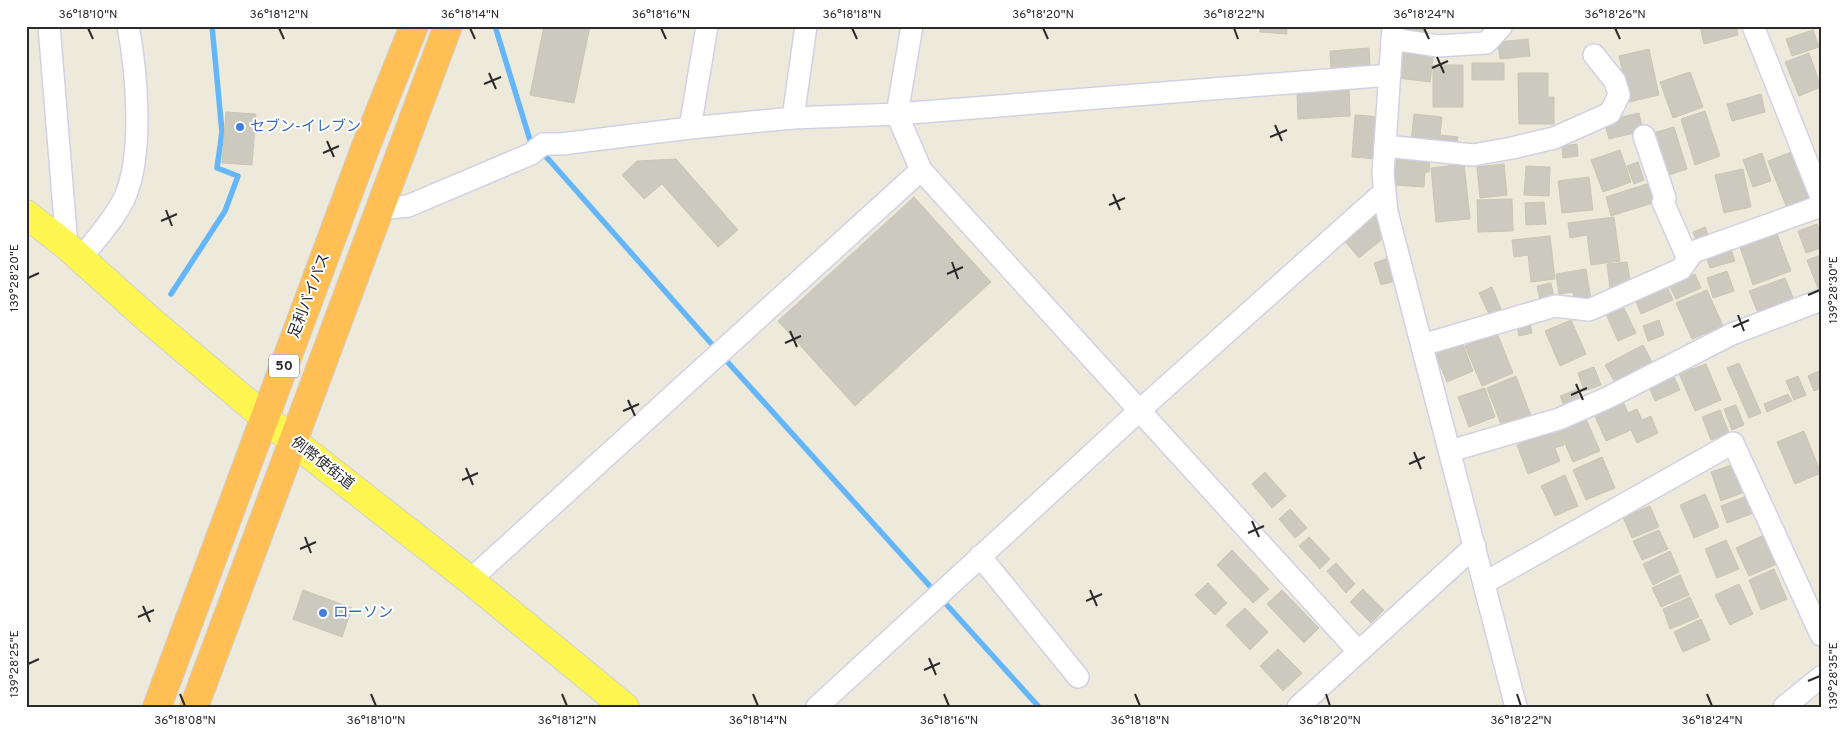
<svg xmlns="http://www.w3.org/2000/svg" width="1847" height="733" viewBox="0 0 1847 733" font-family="Overpass,'Noto Sans JP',sans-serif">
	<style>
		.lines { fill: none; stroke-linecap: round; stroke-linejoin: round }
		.stream { stroke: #65b6f9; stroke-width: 5.5 }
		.building { fill: #ccc9be; stroke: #cac6b5 }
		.minor-casing { stroke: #d1d1e5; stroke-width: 24 }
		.major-casing { stroke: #d0d0d0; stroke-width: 30 }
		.highway-casing { stroke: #d0d0d0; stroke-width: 30 }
		.minor { stroke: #fff; stroke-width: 21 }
		.major { stroke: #fdf651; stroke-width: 28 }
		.highway { stroke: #ffbf55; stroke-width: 28 }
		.ticks { fill: none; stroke: #2b2b2b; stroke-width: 2 }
		.shop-dot { fill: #3f7fe0; stroke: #fff; stroke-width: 2 }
		.labels { text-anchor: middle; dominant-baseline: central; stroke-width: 4; stroke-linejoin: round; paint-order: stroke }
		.shield { fill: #fff; stroke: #6b6b6b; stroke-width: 1 }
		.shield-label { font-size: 14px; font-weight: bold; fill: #2b2b2b }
		.shop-label { font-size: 15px; fill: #366cbe; stroke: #fff; text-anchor: start }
		.street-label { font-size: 15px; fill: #2b2b2b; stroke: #fff }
		.neatline { fill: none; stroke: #2b2b2b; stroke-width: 2 }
		.ticks-label { font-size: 12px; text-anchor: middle; fill: #2b2b2b }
	</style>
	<rect width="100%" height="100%" fill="#eeeadb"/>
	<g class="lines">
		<path class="stream" d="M495,26L530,140L550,161L717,350
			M171,294L225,211L238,176L217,168L222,132L212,26
			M723,357L1039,707"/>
	</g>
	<path class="building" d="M544,26H590L574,103L530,95Z
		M1260,26H1287V34L1260,32Z
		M1404,26H1425L1424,36L1404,35Z
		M1700,26H1736L1738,35L1704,44Z
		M1813,30L1819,47L1792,56L1786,39Z
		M1528,39L1530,56L1500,59L1498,42Z
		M1402,46L1434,50L1430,82L1398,78Z
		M1369,48L1370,68L1331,71L1330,51Z
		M1649,49L1659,95L1629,102L1619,56Z
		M1809,53L1821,87L1799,96L1785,62Z
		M1472,63H1504V80H1472Z
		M1433,65H1463V107H1433Z
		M1690,72L1703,107L1673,118L1660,82Z
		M1518,73H1548V97H1554V124H1519Z
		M1349,89L1350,116L1298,119L1297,92Z
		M1761,94L1765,112L1732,121L1727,104Z
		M1705,111L1720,156L1695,165L1681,119Z
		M226,112L256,114L252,165L222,163Z
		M1639,113L1643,131L1609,139L1604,121Z
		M1414,114L1442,117L1440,135L1458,137L1456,146L1411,142Z
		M1355,115L1382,117L1379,159L1352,157Z
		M1674,127L1687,169L1663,177L1650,134Z
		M1577,144L1578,156L1563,158L1562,146Z
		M1799,149L1818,196L1787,208L1768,161Z
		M1620,150L1631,182L1603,192L1591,160Z
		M1397,153L1430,155L1429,172H1425L1424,187L1394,185Z
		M1762,153L1771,181L1753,187L1743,160Z
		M676,159L738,230L718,247L662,184L644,199L622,175L637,161Z
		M1638,162L1644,180L1634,184L1627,166Z
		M1464,164L1470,219L1436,222L1431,168Z
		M1504,164L1507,195L1480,198L1477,167Z
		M1526,166L1550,167L1549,196L1524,195Z
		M1743,169L1751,207L1724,213L1715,175Z
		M1589,177L1593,210L1562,213L1558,181Z
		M1653,182L1659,201L1611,216L1606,197Z
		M914,197L991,282L855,406L778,321Z
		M1512,199L1513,231L1478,232L1477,200Z
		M1544,202L1546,224L1526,225L1525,203Z
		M1376,214L1391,232L1359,258L1344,240Z
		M1614,217L1620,261L1591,265L1587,235L1570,238L1568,223Z
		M1817,224L1821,234V248L1806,253L1798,231Z
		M1705,227L1710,240L1698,245L1693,232Z
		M1776,231L1791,271L1753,285L1739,244Z
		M1550,236L1555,279L1531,282L1528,255L1514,257L1512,240Z
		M1730,246L1735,261L1710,268L1705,254Z
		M1821,255V294H1820L1807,260Z
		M1394,256L1402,279L1381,285L1374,263Z
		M1627,262L1631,286L1610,288L1607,264Z
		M1586,269L1591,300L1575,303L1573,292L1559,294L1556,274Z
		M1727,271L1734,291L1713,298L1707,278Z
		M1695,274L1701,288L1676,299L1669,285Z
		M1785,278L1794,300L1758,313L1749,291Z
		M1551,283L1554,298L1540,300L1537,286Z
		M1666,284L1673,300L1641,314L1634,297Z
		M1492,287L1501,309L1489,314L1479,293Z
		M1707,290L1723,326L1692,339L1676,303Z
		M1624,308L1636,333L1618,341L1607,316Z
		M1571,320L1586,354L1560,366L1545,331Z
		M1659,320L1664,335L1648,341L1643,326Z
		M1530,322L1532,333L1519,336L1517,325Z
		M1497,333L1513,373L1482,386L1465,346Z
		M1462,342L1473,371L1447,382L1435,353Z
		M1643,345L1653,364L1616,384L1605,365Z
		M1739,363L1761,413L1749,418L1727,368Z
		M1706,364L1721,400L1695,411L1678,371L1691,365L1692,369Z
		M1594,367L1601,385L1584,391L1578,373Z
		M1821,370V388L1814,391L1808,376Z
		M1672,372L1680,390L1655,401L1647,382Z
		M1516,376L1531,416L1502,427L1487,388Z
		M1798,376L1806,395L1794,400L1786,381Z
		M1485,388L1495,417L1469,427L1458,397Z
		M1576,390L1580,402L1565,408L1560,396Z
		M1788,394L1792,401L1767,412L1764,404Z
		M1621,397L1628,413L1637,409L1642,420L1651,416L1658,433L1637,443L1631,430L1606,441L1592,410Z
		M1736,405L1744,425L1732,430L1724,409Z
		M1720,410L1729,433L1711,440L1702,417Z
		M1586,419L1600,451L1573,462L1559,430Z
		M1558,430L1564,445L1555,448L1560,461L1528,474L1517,445Z
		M1804,431L1821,473L1795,484L1777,442Z
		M1602,457L1615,488L1586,500L1573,470Z
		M1737,463L1747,491L1721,501L1711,472Z
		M1265,472L1286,496L1272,508L1252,484Z
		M1565,475L1578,506L1555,516L1541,486Z
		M1705,494L1719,527L1694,538L1680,505Z
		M1752,494L1759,511L1727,523L1721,506Z
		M1650,506L1659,527L1632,538L1623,517Z
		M1290,509L1307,528L1295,538L1279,519Z
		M1659,530L1668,549L1642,560L1633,541Z
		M1764,535L1777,564L1749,576L1736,548Z
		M1309,537L1330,559L1320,569L1299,546Z
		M1726,540L1739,569L1717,578L1705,549Z
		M1232,550L1269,589L1253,603L1217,565Z
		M1670,551L1679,572L1653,585L1643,564Z
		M1336,563L1355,584L1346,593L1327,571Z
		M1774,569L1787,599L1761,610L1749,580Z
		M1680,575L1689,595L1661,607L1652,588Z
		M1208,583L1227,603L1215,615L1195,595Z
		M1739,584L1753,614L1730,625L1715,595Z
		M1363,589L1384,610L1371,623L1350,602Z
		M303,590L352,608L342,637L293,619Z
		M1282,590L1319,628L1304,643L1267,604Z
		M1690,597L1699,617L1670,629L1663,609Z
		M1245,608L1268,632L1250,650L1226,625Z
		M1701,619L1710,640L1683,652L1674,632Z
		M1278,649L1302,673L1283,691L1260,666Z"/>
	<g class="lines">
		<defs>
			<path id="minor" d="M49,26L67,246
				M912,26L897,114L921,170L1358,651
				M1393,26L1383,174L1387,212L1516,707
				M1753,26L1821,197
				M1392,39L1438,46L1486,43L1501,27
				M793,118L806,26
				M690,128L707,26
				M1644,136L1665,198L1663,202L1688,259
				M1385,146L1473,155L1512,148L1554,138L1610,113L1619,95L1615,81L1594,55
				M380,209L408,206L531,154L543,144H561L690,128L793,118L897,114L1390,75
				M81,258C96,239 113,221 124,199C144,156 137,73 128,26
				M1422,345L1555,306L1589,310L1681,269L1693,252L1821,206
				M1450,451L1559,419L1607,398L1732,334L1821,300
				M980,556L1078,677
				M470,580L921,170
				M1484,583L1733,443L1821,635
				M817,707L1140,410L1385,191
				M1298,707L1475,546
				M1784,707L1821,677"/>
			<path id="major" d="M26,214L67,246L145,316L294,442L470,580L625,707"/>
			<path id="highway" d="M157,707L366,146L414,26
				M194,707L448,26"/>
		</defs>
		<use href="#minor" class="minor-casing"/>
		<use href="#major" class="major-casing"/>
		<use href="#highway" class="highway-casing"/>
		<use href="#minor" class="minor"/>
		<use href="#major" class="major"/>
		<use href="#highway" class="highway"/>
	</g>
	<path class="ticks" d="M88,28L93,39M279,28L284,39M470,28L475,39M661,28L666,39M852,28L857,39M1043,28L1048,39M1234,28L1238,39M1424,28L1429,39M1615,28L1620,39M1437,57L1444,73M1432,68L1448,61M489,73L496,89M484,84L501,77M1275,125L1282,141M1270,137L1287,130M327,141L334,157M323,153L339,146M1113,194L1120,210M1109,205L1125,198M166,210L172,226M161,221L177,214M952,262L958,279M947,274L963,267M28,278L39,273M1808,295L1820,290M1738,315L1744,331M1733,327L1749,320M790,331L797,347M785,343L801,336M1576,384L1583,400M1571,395L1587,388M628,400L635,416M623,411L639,404M1414,452L1421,469M1409,464L1425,457M466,468L473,485M462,480L478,473M1252,521L1259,537M1248,533L1264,526M305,537L311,553M300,549L316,542M1090,590L1097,606M1086,601L1102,594M143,606L150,622M138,617L154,610M929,658L936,675M28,664L39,659M924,670L940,663M1808,681L1820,676M180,694L185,706M371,694L376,706M562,694L567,706M753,694L758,706M944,694L949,706M1135,694L1140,706M1326,694L1330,706M1517,694L1521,706M1707,694L1712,706"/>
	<g class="shop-dot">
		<circle cx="240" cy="127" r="5"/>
		<circle cx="323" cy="613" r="5"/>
	</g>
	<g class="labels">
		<rect class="shield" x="269" y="354.5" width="30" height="23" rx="4"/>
		<g class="shield-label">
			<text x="284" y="366">50</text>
		</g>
		<g class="shop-label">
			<text x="250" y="127">セブン-イレブン</text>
			<text x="333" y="613">ローソン</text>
		</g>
		<g class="street-label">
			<text transform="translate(310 296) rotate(-69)">足利バイパス</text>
			<text transform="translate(322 464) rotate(38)">例幣使街道</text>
		</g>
	</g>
	<rect width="1847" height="733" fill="none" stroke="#ffffff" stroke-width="55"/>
	<rect x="28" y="28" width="1792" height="678" class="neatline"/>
	<g class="ticks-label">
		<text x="88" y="18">36°18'10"N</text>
		<text x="279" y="18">36°18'12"N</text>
		<text x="470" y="18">36°18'14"N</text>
		<text x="661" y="18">36°18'16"N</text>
		<text x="852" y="18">36°18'18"N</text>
		<text x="1043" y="18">36°18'20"N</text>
		<text x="1234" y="18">36°18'22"N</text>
		<text x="1424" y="18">36°18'24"N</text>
		<text x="1615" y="18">36°18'26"N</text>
		<text transform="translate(14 278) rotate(-90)" y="4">139°28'20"E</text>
		<text transform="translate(1833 290) rotate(-90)" y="4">139°28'30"E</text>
		<text transform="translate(14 664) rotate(-90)" y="4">139°28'25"E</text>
		<text transform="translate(1833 676) rotate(-90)" y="4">139°28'35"E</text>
		<text x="185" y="724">36°18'08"N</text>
		<text x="376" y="724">36°18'10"N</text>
		<text x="567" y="724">36°18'12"N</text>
		<text x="758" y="724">36°18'14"N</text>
		<text x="949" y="724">36°18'16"N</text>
		<text x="1140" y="724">36°18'18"N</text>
		<text x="1330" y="724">36°18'20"N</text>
		<text x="1521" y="724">36°18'22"N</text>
		<text x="1712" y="724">36°18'24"N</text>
	</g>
</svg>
